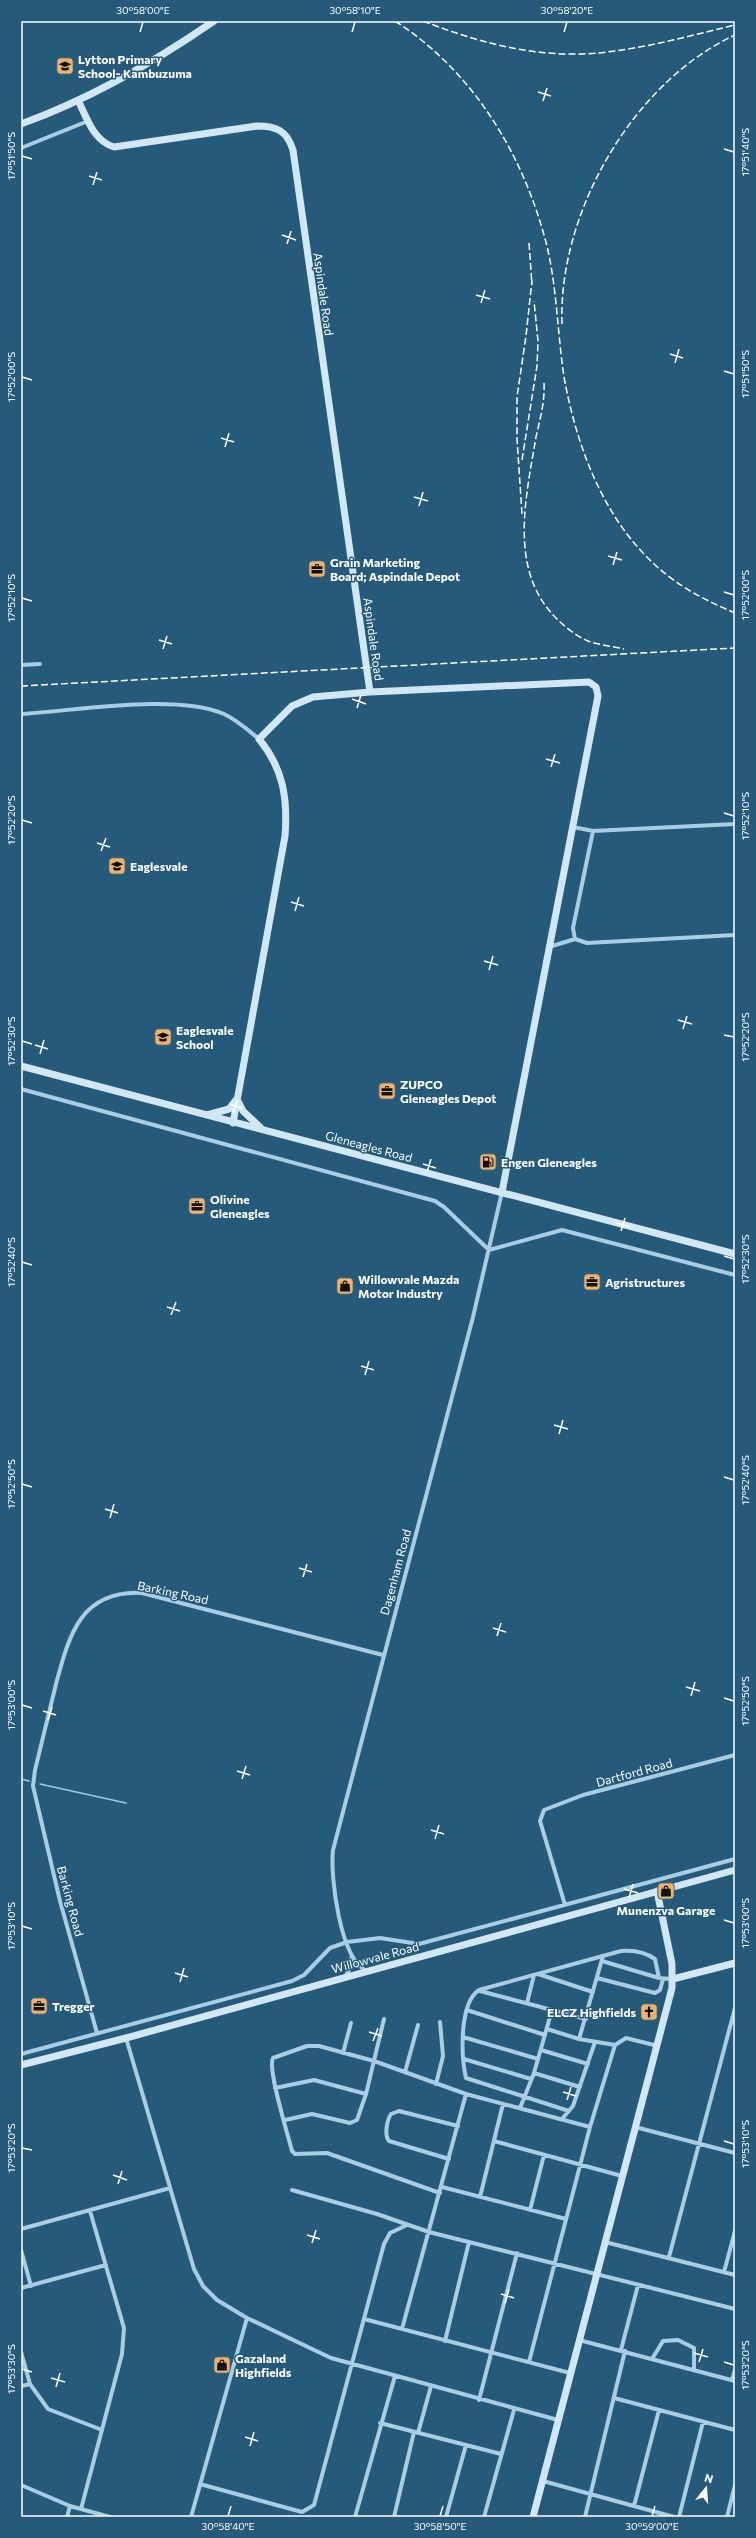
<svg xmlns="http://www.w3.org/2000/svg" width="756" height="2538" viewBox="0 0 756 2538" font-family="Commissioner,sans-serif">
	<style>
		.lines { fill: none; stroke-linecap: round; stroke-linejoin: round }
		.stream { stroke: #9dcbe5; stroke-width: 1.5 }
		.street { stroke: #a9cee4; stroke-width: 4 }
		.secondary { stroke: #d2e7f4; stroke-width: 7 }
		.rail { stroke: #fff; stroke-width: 1.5; stroke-dasharray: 7 3; stroke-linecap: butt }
		.ticks { fill: none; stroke: #fff; stroke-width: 1.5 }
		.labels { text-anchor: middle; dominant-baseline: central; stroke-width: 3; stroke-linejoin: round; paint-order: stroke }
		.poi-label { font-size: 12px; font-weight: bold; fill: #fff; stroke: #255a7a; text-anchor: start }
		.street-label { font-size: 12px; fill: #fff; stroke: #255a7a }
		.neatline { fill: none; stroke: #fff; stroke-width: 1.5 }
		.ticks-label { font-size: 10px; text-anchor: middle; fill: #fff }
	</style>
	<rect width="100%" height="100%" fill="#255a7a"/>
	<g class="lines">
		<path class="stream" d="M21,1779L29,1781
			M40,1784L126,1803"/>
		<path class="street" d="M21,148L88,121
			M21,665L40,664
			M21,714C75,711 176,693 224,714C237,720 248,730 259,739
			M573,827L593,831L735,824
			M593,831L573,928L575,939L587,943L735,935
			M549,947L575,939
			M21,1089L435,1201L444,1207L489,1250L562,1230L735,1275
			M565,1905L540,1821L544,1810L583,1795L735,1755
			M602,1961L659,1978L672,1979
			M367,1971C340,1960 330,1876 333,1850L473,1317L502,1192
			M538,1974L593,1992
			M345,1977L350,1968L351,1958
			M597,1978L655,1993L660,1990L663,1979
			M480,1991L586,2019
			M527,2003L534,1975
			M467,2010L545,2035
			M547,2029L579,2039L615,2045
			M97,2033L60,1901L33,1786L35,1770C42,1741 49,1713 56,1684C69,1636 80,1590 142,1593L383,1655
			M463,2037L538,2059
			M126,2038L194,2269L203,2286L217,2300L247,2318L331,2358L558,2420
			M579,2039L603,1956
			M541,2050L588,2064
			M343,2053L351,2023
			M21,2054L292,1981L304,1975L330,1948L347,1942L380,1938L419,1944L735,1859
			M464,2059L531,2079
			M405,2072L418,2025
			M534,2073L580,2087
			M436,2084L443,2056L440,2022
			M275,2088L314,2080L366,2094
			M520,2108L534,2073L552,2010
			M569,2111L466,2078C461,2056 459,2003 479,1990L621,1951C633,1950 645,1952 655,1959L659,1978
			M562,2119L573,2106L595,2042
			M285,2120L312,2114L350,2123L357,2120L366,2094L384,2019
			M635,2127L735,2153
			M494,2141L622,2176
			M449,2159L389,2141C384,2135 387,2120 391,2114L399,2111L458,2126
			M442,2187L566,2219
			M292,2190L377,2214L429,2232L735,2309
			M440,2193L327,2153L295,2154L292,2151C288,2135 267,2068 273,2058L307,2046H319L374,2061L466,2094L590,2127
			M480,2197L503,2104
			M530,2210L544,2155
			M21,2229L170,2188
			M605,2242L735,2275
			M21,2250L31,2286
			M669,2257L735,2008
			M724,2272L735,2231
			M21,2288L106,2265
			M364,2319L570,2373
			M402,2329L466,2094
			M579,2340L735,2381
			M445,2341L469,2242
			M621,2350L638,2285
			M21,2352L30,2384L48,2409L102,2430
			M652,2359L663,2341L678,2340L694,2348V2370
			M529,2362L590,2127L615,2045L626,2038L658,2046
			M732,2380L735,2370
			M21,2386L30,2384
			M614,2398L735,2430
			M479,2400L517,2253
			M380,2423L501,2454
			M418,2433L431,2386
			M543,2481L674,2517
			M200,2484L302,2512L314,2505L384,2244L390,2233L407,2225
			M21,2485L70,2506L110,2517
			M634,2506L659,2410
			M81,2509L122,2354L124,2328L90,2211
			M67,2517L70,2506
			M191,2517L247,2318
			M355,2517L395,2376
			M394,2517L414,2432
			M446,2517L466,2445
			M484,2517L514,2410
			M585,2517L625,2351
			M679,2517L703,2422
			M727,2517L735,2485"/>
		<path class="secondary" d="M79,102C87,119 94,141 114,147L257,126C277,126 287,131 293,150L370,692
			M21,124C90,99 153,63 214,21
			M21,1066L735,1254
			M237,1099L243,1111L262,1129
			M207,1115L229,1109L236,1100
			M233,1123L285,836C288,798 283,768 259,739L292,706L313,697L370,692L589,682L596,687L598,696L502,1192
			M673,1979L735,1963
			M21,2065L126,2038L735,1870
			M533,2517L672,1988V1964L657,1891"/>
		<path class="rail" d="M395,21C471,70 520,149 544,235C557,280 557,331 564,377C578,454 609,534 675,581C693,594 714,604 735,613
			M423,21C482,44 543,60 607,52C650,47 693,35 735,25
			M529,243L532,285
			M562,324C558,213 633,82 735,35
			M544,383C545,402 540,419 536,437C526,497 508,570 556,618C565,627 576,636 588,641C599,645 612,646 624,649
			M522,460L537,366L538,341L534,301
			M522,514L517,439V397L526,336L532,280
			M21,686L735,648"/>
	</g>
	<path class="ticks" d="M140,32L143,22M352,32L355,22M564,32L567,22M538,92L551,96M543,101L547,88M724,149L734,152M22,156L32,159M89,176L102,180M93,185L97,172M282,235L296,240M287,244L291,231M476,295L490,299M481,303L485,290M670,354L683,358M675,363L679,349M724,371L734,374M22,377L32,380M221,438L234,442M225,447L229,433M414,497L428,501M419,506L423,492M608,556L622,560M613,565L617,552M724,592L734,595M22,598L32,601M159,640L172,644M163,649L167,636M352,699L366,704M357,708L361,695M546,759L560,763M551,767L555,754M724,813L734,816M22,820L32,823M97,843L110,847M101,851L106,838M291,902L304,906M295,911L299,897M484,961L498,965M489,970L493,956M678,1020L692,1024M683,1029L687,1016M724,1035L734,1037M22,1041L32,1044M35,1045L48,1049M40,1054L44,1040M229,1104L242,1108M233,1113L237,1100M423,1164L436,1168M427,1172L431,1159M616,1223L630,1227M621,1231L625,1218M724,1256L734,1259M22,1262L32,1265M167,1307L180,1311M171,1315L176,1302M361,1366L374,1370M365,1375L369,1361M554,1425L568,1429M559,1434L563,1420M724,1477L734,1480M22,1484L32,1487M105,1509L118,1513M110,1518L114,1504M299,1568L312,1572M303,1577L307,1564M493,1628L506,1632M497,1636L501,1623M686,1687L700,1691M691,1696L695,1682M724,1698L734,1701M22,1705L32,1708M43,1711L56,1715M48,1720L52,1707M237,1771L250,1775M242,1779L246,1766M431,1830L444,1834M435,1839L439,1825M624,1889L638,1893M629,1898L633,1884M724,1920L734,1923M22,1926L32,1929M175,1973L188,1977M180,1982L184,1968M369,2032L382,2036M373,2041L378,2028M563,2092L576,2096M567,2100L571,2087M724,2141L734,2144M22,2148L32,2150M113,2175L127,2180M118,2184L122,2171M307,2235L320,2239M312,2243L316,2230M501,2294L514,2298M505,2303L509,2289M694,2353L708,2357M699,2362L703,2349M724,2362L734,2365M22,2369L32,2372M51,2378L65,2382M56,2387L60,2373M245,2437L258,2441M250,2446L254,2432M228,2516L231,2506M440,2516L443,2506M652,2516L655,2506"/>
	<defs>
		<symbol id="school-square" viewBox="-11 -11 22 22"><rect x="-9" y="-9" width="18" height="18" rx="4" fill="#edb26e" stroke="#255a7a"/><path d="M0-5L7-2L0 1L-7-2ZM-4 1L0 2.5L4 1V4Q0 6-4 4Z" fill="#111"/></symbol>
		<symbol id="office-square" viewBox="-11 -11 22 22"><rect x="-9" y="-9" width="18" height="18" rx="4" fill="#edb26e" stroke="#255a7a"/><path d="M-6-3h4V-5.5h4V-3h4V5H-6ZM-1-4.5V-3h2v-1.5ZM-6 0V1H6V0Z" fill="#111"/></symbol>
		<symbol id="fuel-square" viewBox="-11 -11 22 22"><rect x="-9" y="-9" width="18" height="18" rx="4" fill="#edb26e" stroke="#255a7a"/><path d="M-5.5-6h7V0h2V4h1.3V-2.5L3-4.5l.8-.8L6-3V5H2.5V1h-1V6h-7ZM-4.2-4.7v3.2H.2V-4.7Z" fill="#111"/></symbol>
		<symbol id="shop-square" viewBox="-11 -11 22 22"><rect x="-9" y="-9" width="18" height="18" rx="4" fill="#edb26e" stroke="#255a7a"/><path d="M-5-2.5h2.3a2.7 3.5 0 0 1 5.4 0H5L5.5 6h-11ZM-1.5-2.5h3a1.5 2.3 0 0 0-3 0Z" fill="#111"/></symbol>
		<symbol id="church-square" viewBox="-11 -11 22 22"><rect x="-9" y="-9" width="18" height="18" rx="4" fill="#edb26e" stroke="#255a7a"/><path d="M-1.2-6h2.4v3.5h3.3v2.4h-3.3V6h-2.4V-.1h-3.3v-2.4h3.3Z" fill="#111"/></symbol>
	</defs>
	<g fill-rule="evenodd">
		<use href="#school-square" x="55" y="56" width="20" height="20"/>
		<use href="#office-square" x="307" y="559" width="20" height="20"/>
		<use href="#school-square" x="107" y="856" width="20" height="20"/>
		<use href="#school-square" x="153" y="1027" width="20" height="20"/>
		<use href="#office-square" x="377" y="1081" width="20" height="20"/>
		<use href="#fuel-square" x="478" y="1152" width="20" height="20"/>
		<use href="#office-square" x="187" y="1196" width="20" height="20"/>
		<use href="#office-square" x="582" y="1272" width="20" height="20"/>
		<use href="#shop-square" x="335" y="1276" width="20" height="20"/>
		<use href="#shop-square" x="656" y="1881" width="20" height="20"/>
		<use href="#office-square" x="29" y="1996" width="20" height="20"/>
		<use href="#church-square" x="639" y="2002" width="20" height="20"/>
		<use href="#shop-square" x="212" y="2355" width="20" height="20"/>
	</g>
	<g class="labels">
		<g class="poi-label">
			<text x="78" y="59">Lytton Primary<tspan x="78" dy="14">School- Kambuzuma</tspan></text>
			<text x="330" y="562">Grain Marketing<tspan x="330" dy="14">Board; Aspindale Depot</tspan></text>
			<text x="130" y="866">Eaglesvale</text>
			<text x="176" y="1030">Eaglesvale<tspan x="176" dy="14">School</tspan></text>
			<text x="400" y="1084">ZUPCO<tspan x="400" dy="14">Gleneagles Depot</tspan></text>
			<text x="501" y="1162">Engen Gleneagles</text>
			<text x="210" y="1199">Olivine<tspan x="210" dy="14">Gleneagles</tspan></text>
			<text x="358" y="1279">Willowvale Mazda<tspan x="358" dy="14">Motor Industry</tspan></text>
			<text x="605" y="1282">Agristructures</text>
			<text x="666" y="1910" text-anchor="middle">Munenzva Garage</text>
			<text x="52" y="2006">Tregger</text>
			<text x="636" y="2012" text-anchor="end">ELCZ Highfields</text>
			<text x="235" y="2358">Gazaland<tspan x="235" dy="14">Highfields</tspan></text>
		</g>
		<g class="street-label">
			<text transform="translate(324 294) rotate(82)">Aspindale Road</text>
			<text transform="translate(374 639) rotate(82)">Aspindale Road</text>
			<text transform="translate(369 1146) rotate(15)">Gleneagles Road</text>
			<text transform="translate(395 1572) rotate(-75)">Dagenham Road</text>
			<text transform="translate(173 1592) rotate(12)">Barking Road</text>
			<text transform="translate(634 1772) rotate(-15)">Dartford Road</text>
			<text transform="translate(71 1901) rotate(75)">Barking Road</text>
			<text transform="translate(375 1957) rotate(-15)">Willowvale Road</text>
		</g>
	</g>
	<rect width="756" height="2538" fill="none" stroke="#255a7a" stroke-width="44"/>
	<g transform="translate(706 2488) rotate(17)" stroke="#255a7a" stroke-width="3" paint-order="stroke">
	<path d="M0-3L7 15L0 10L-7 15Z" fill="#ffffff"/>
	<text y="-6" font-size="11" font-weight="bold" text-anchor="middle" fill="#ffffff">N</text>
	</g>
	<rect x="22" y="22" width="712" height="2494" class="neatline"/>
	<g class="ticks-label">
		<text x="143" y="14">30°58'00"E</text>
		<text x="355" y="14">30°58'10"E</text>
		<text x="567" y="14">30°58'20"E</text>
		<text transform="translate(745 152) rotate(-90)" y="4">17°51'40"S</text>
		<text transform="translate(11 156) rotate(-90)" y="4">17°51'50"S</text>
		<text transform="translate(745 374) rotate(-90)" y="4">17°51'50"S</text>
		<text transform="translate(11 377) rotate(-90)" y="4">17°52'00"S</text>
		<text transform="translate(745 595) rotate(-90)" y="4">17°52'00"S</text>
		<text transform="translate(11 598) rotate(-90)" y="4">17°52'10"S</text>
		<text transform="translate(745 816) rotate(-90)" y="4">17°52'10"S</text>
		<text transform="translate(11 820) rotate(-90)" y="4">17°52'20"S</text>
		<text transform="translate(745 1037) rotate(-90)" y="4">17°52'20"S</text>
		<text transform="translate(11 1041) rotate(-90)" y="4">17°52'30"S</text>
		<text transform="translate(745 1259) rotate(-90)" y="4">17°52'30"S</text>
		<text transform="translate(11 1262) rotate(-90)" y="4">17°52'40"S</text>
		<text transform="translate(745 1480) rotate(-90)" y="4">17°52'40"S</text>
		<text transform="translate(11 1484) rotate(-90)" y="4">17°52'50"S</text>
		<text transform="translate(745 1701) rotate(-90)" y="4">17°52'50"S</text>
		<text transform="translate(11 1705) rotate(-90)" y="4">17°53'00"S</text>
		<text transform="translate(745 1923) rotate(-90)" y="4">17°53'00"S</text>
		<text transform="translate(11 1926) rotate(-90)" y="4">17°53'10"S</text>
		<text transform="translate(745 2144) rotate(-90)" y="4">17°53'10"S</text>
		<text transform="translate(11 2148) rotate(-90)" y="4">17°53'20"S</text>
		<text transform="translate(745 2365) rotate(-90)" y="4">17°53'20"S</text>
		<text transform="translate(11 2369) rotate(-90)" y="4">17°53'30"S</text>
		<text x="228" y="2530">30°58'40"E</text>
		<text x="440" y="2530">30°58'50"E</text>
		<text x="652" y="2530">30°59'00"E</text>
	</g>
</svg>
